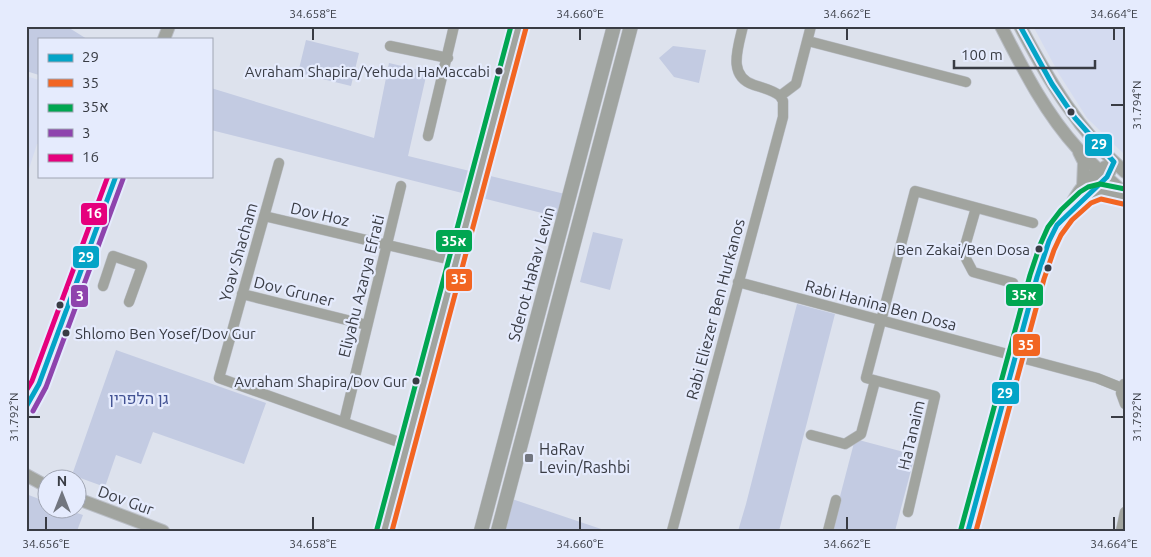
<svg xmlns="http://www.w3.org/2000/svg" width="1151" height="557" viewBox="0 0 1151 557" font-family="Ubuntu,Heebo,sans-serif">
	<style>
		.built { fill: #d4dbf0 }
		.green { fill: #c3cbe2 }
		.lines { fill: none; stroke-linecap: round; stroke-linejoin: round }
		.minor-casing { stroke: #babec6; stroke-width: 11 }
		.tertiary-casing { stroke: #babec6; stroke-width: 14 }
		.secondary-casing { stroke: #babec6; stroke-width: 15 }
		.minor { stroke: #a1a49f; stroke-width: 10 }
		.tertiary { stroke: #a1a49f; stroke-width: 12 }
		.secondary { stroke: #a0a4a0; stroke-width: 14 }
		.bus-1-casing { stroke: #e5ebfd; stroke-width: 9 }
		.bus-2-casing { stroke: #e5ebfd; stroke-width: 9 }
		.bus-3-casing { stroke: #e5ebfd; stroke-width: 9 }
		.bus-4-casing { stroke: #e5ebfd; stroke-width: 9 }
		.bus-5-casing { stroke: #e5ebfd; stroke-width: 9 }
		.bus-1 { stroke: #03a4c7; stroke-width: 5 }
		.bus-2 { stroke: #f26522; stroke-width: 5 }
		.bus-3 { stroke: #00a651; stroke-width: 5 }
		.bus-4 { stroke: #8e44ad; stroke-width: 5 }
		.bus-5 { stroke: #e5007d; stroke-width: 5 }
		.ticks { fill: none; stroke: #393c44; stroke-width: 2 }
		.bus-dot { fill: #393c44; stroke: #e5ebfd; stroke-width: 2 }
		.poi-dot { fill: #72767f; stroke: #e5ebfd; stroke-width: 2 }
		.labels { text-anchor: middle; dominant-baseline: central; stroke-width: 4.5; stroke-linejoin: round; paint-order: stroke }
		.bus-label { font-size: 15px; fill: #393c44; stroke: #e5ebfd; text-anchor: end }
		.street-label { font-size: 16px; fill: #393c44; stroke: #e5ebfd }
		.park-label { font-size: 16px; fill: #425293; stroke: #e5ebfd }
		.poi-label { font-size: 16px; fill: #393c44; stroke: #e5ebfd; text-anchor: start }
		.line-badge { stroke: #e5ebfd; stroke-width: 2 }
		.badge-label { font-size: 14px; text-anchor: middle; font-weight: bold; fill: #fff }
		.neatline { fill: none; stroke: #393c44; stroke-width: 2 }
		.ticks-label { font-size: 12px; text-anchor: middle; fill: #393c44 }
	</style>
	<rect width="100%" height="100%" fill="#dde2ed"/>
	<path class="built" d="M1033,26H1125V155L1087,118L1059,74Z
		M26,76L39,80V144H37L26,178Z"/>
	<path class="green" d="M26,26H66L87,39H39V75L26,71Z
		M306,40L359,53L351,86L298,73Z
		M673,46L706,50L699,83L674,77L659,58Z
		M389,63L427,72L408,156L565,194L558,217L211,130V88L374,138Z
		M593,232L623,239L610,290L580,282Z
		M797,304L835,314L779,531H738L746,504Z
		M116,350L266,403L244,464L153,432L141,464L116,455L105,487L72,475Z
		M855,439L915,455L895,531H831Z
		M26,494L47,502L48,510H68L83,515L77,531H26Z
		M512,499L607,531H505Z"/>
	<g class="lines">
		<defs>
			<path id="minor" d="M743,26C738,48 727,76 754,85C763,88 773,90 780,96
				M808,41L966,82
				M390,46L448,58
				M780,96L796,84L811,26
				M428,136L454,26
				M279,163L219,378L407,445
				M976,208L963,253L973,272L1013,283
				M264,216L456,261
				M738,282L1097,378L1122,388
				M103,286L113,256L142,266L129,302
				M242,294L367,325
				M1124,384L1121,393L1125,404
				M344,422L401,186
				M811,435L845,444L861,434L875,381
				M908,512L935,396L866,378L915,191L1033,223
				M384,531L519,26
				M672,531L783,117V101L780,96
				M828,531L836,500
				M1121,531L1125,512"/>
			<path id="tertiary" d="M1001,26C1023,69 1045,113 1078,149C1092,165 1109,179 1125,194
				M1020,26C1048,79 1079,132 1125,172
				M164,39L169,26
				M1079,152L1084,162L1083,187
				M1088,196C1102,191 1111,192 1125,197
				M1069,210C1076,193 1089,176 1105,167
				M26,407L39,384L116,176
				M26,475L48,487
				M78,499L163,531
				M968,531L1037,277L1049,241L1057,225L1107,177L1114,162"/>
			<path id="secondary" d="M481,531L614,26
				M498,531L631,26"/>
		</defs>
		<use href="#minor" class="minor-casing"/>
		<use href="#tertiary" class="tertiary-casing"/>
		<use href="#secondary" class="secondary-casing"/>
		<use href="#minor" class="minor"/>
		<use href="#tertiary" class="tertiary"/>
		<use href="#secondary" class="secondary"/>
		<defs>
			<path id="bus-1" d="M26,407L39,384L116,176
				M968,531L1037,277L1049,241L1057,225L1107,177L1114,162L1075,118L1052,84L1020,26"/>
			<path id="bus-2" d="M392,531L526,28
				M976,531L1044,279L1054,250L1061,235L1072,220L1091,203L1101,199L1123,204"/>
			<path id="bus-3" d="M377,529L511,26
				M961,529L1030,275L1040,245L1048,227L1061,210L1080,192L1088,187L1100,184L1125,189"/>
			<path id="bus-4" d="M33,411L46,387L123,179"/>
			<path id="bus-5" d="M26,391L32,381L108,176"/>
		</defs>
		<use href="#bus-1" class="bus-1-casing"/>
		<use href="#bus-2" class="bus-2-casing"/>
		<use href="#bus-3" class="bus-3-casing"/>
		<use href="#bus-4" class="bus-4-casing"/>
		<use href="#bus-5" class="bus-5-casing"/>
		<use href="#bus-1" class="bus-1"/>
		<use href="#bus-2" class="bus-2"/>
		<use href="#bus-3" class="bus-3"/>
		<use href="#bus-4" class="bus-4"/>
		<use href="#bus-5" class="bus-5"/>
	</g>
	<path class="ticks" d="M313,28V40M580,28V40M847,28V40M1114,28V40M1111,105H1124M28,417H40M1111,417H1124M46,517V530M313,517V530M580,517V530M847,517V530M1114,517V530"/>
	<g class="bus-dot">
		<circle cx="499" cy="71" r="4.5"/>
		<circle cx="1071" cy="112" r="4.5"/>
		<circle cx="1039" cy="249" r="4.5"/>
		<circle cx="1048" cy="268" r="4.5"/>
		<circle cx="60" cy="305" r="4.5"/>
		<circle cx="66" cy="333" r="4.5"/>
		<circle cx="416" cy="381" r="4.5"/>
	</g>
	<rect class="poi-dot" x="524" y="453" width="10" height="10" rx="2.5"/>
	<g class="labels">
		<g class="bus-label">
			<text x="490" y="71">Avraham Shapira/Yehuda HaMaccabi</text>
			<text x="1030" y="249">Ben Zakai/Ben Dosa</text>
			<text x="75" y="333" text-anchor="start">Shlomo Ben Yosef/Dov Gur</text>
			<text x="407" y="381">Avraham Shapira/Dov Gur</text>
		</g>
		<g class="street-label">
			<text transform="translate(320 214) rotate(13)">Dov Hoz</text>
			<text transform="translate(238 252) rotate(-74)">Yoav Shacham</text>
			<text transform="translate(531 274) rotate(-75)">Sderot HaRav Levin</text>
			<text transform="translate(361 286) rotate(-76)">Eliyahu Azarya Efrati</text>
			<text transform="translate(294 291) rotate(14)">Dov Gruner</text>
			<text transform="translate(881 305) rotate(15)">Rabi Hanina Ben Dosa</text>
			<text transform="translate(715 309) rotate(-75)">Rabi Eliezer Ben Hurkanos</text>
			<text transform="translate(911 435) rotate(-77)">HaTanaim</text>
			<text transform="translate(126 500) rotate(20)">Dov Gur</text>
		</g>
		<g class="park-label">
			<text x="139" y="398">גן הלפרין</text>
		</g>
		<g class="poi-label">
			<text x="539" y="449">HaRav<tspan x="539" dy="18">Levin/Rashbi</tspan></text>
		</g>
	</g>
	<g class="line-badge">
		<rect x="1084" y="133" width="29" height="24" rx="5" fill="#03a4c7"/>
		<rect x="80" y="202" width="28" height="24" rx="5" fill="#e5007d"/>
		<rect x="435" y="229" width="38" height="24" rx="5" fill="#00a651"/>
		<rect x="72" y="245" width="28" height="24" rx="5" fill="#03a4c7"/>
		<rect x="445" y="268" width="28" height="24" rx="5" fill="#f26522"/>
		<rect x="1005" y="283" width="39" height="24" rx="5" fill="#00a651"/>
		<rect x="70" y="284" width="19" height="24" rx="5" fill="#8e44ad"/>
		<rect x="1012" y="333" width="29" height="24" rx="5" fill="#f26522"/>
		<rect x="991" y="381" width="29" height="24" rx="5" fill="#03a4c7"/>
	</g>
	<g class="badge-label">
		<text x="1099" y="149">29</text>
		<text x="94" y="218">16</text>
		<text x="454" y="246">35א</text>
		<text x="86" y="262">29</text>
		<text x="459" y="284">35</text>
		<text x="1024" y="300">35א</text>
		<text x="80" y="301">3</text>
		<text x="1026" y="350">35</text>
		<text x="1005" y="398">29</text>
	</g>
	<rect width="1151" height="557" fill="none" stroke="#e5ebfd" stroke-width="55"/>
	<rect x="38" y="38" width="175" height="140" fill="#e5ebfd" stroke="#a0a5b3"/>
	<rect x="48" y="54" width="25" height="8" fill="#03a4c7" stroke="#a0a5b3"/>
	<text x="82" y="62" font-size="15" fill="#393c44">29</text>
	<rect x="48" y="79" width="25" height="8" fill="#f26522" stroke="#a0a5b3"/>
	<text x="82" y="88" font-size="15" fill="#393c44">35</text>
	<rect x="48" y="104" width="25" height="8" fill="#00a651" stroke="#a0a5b3"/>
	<text x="82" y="112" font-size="15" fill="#393c44">35א</text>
	<rect x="48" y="129" width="25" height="8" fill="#8e44ad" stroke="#a0a5b3"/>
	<text x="82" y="138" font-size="15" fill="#393c44">3</text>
	<rect x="48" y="154" width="25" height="8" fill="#e5007d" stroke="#a0a5b3"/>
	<text x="82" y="162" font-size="15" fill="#393c44">16</text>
	<g transform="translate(62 494)"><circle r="24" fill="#e5ebfd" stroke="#a0a5b3"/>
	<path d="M0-4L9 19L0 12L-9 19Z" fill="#72767f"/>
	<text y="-8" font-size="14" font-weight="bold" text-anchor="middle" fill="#393c44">N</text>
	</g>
	<path d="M954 60v8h141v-8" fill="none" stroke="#393c44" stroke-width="2.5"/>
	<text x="961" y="60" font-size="15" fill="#393c44" stroke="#e5ebfd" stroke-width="4" paint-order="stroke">100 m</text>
	<rect x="28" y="28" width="1096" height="502" class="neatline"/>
	<g class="ticks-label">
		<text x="313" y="18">34.658°E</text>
		<text x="580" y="18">34.660°E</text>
		<text x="847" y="18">34.662°E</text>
		<text x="1114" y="18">34.664°E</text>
		<text transform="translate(1137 105) rotate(-90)" y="4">31.794°N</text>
		<text transform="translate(14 417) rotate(-90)" y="4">31.792°N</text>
		<text transform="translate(1137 417) rotate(-90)" y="4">31.792°N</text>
		<text x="46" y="548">34.656°E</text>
		<text x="313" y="548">34.658°E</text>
		<text x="580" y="548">34.660°E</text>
		<text x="847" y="548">34.662°E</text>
		<text x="1114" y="548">34.664°E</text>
	</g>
</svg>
